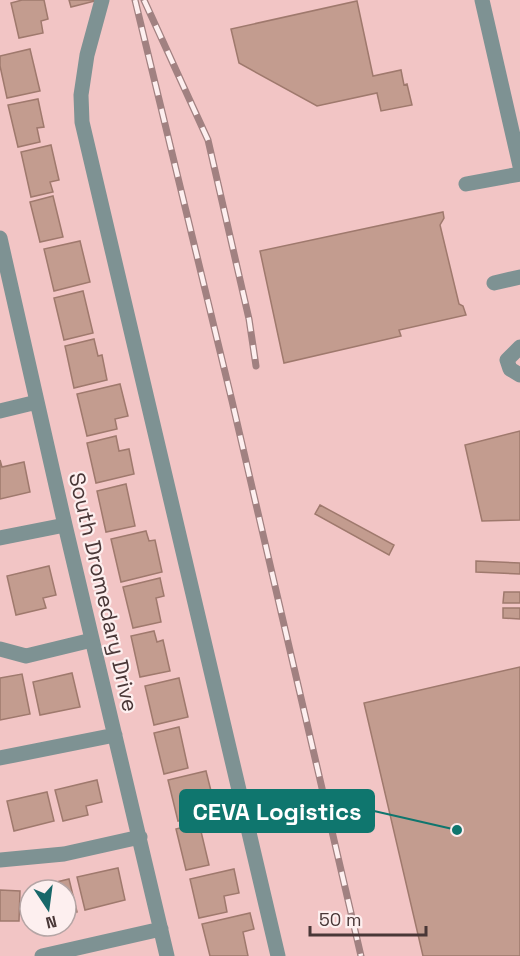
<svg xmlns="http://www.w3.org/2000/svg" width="520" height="956" viewBox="0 0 520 956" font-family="'Space Grotesk',sans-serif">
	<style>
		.building { fill: #c39c8f; stroke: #9f796d; stroke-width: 1.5 }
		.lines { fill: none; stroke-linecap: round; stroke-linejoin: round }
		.minor { stroke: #7e9293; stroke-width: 15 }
		.rail-casing { stroke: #a18181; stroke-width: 7 }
		.rail { stroke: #fdefef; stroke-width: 4.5; stroke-dasharray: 14; stroke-linecap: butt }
		.labels { text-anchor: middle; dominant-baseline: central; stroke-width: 4.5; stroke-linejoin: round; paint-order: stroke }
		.street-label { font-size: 22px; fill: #493737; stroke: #fdefef }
		.leader { fill: none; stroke: #0f766e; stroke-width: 2 }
		.callout-dot { fill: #0f766e; stroke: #fdefef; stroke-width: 2 }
		.callout { fill: #0f766e; stroke: #0f766e; stroke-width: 2 }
		.callout-label { font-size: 24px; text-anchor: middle; font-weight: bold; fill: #fff }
	</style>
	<rect width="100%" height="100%" fill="#f2c5c5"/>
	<path class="building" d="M22,0H44L48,19L41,21L43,33L19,38L11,3Z
		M69,0H95V1L71,7Z
		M357,1L373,76L401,70L404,85L407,84L412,105L381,111L377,93L317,106L239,63L231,29Z
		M30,49L40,91L7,98L0,66V56Z
		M38,99L44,127L37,128L40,142L18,147L8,105Z
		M51,145L59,180L50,182L53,192L31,197L21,152Z
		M53,196L63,237L40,242L30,202Z
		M443,212L444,218L440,225L459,304L463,306L466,315L399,330L401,336L284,363L260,251Z
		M80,241L90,282L54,291L44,249Z
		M83,291L93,333L64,340L54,298Z
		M94,339L98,356L102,355L107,380L74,388L65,346Z
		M120,384L128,416L115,419L117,429L87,436L77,394Z
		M520,431V520L482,521L465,445Z
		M116,436L119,451L129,449L134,474L96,483L87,443Z
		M0,460L2,467L24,462L30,492L0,499Z
		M126,484L135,526L106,532L97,491Z
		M320,505L394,545L389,555L315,514Z
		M146,531L149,541L155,540L162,572L121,582L111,539Z
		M476,561L520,563V574L476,572Z
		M49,566L56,595L43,598L46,608L16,615L7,576Z
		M160,578L164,596L156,598L161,622L133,628L123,587Z
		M504,592H520V603H503Z
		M503,608H520V619L503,618Z
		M154,631L157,642L163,640L170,671L140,677L131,636Z
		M520,667V956H423L364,703Z
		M72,673L80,707L40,715L33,682Z
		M22,674L30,714L0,720V678Z
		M179,678L188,717L154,725L145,686Z
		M179,727L188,768L164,774L154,733Z
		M206,771L212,795L203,797L207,814L178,821L168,780Z
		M97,780L102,802L86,806L88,815L63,821L55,790Z
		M47,792L54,821L14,831L7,801Z
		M199,823L209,865L186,870L176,829Z
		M118,868L125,900L85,910L77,877Z
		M234,869L239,893L224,896L227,912L199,918L190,879Z
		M69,879L77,912L66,914V890H30V897L28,889Z
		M0,890L20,891L19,921H0Z
		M250,913L254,929L243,932L248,956H210L202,924Z"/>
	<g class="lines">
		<path class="minor" d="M102,0L87,55L81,95L82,122L278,956
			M482,0L520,166
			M466,184L520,174
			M0,238L65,525L167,956
			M494,283L520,277
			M520,347L507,360L510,369L520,375
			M0,411L37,402
			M0,538L65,525
			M0,649L26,656L92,640
			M0,758L115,735
			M0,860L64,854L140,837
			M42,956L161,929"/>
		<defs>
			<path id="rail" d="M135,0L232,401L361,956
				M144,0L208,140L249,319L256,366"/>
		</defs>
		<use href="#rail" class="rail-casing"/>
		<use href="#rail" class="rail"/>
	</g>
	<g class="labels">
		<g class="street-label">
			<text transform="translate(104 592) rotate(77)">South Dromedary Drive</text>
		</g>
	</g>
	<path class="leader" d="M457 830L374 811"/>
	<circle class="callout-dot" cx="457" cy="830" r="6"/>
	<rect class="callout" x="180" y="790" width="194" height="42" rx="6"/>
	<g class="callout-label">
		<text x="277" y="820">CEVA Logistics</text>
	</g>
	<g transform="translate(48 908) rotate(167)"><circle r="28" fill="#fdefef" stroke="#b5a5a5" stroke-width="1.5"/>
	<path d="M0-4.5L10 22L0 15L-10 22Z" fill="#186769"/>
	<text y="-9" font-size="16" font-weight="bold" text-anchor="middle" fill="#493737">N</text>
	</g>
	<path d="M310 926v9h116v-9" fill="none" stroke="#493737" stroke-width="3"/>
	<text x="319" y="926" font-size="18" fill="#493737" stroke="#fdefef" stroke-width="4.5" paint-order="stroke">50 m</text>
</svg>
